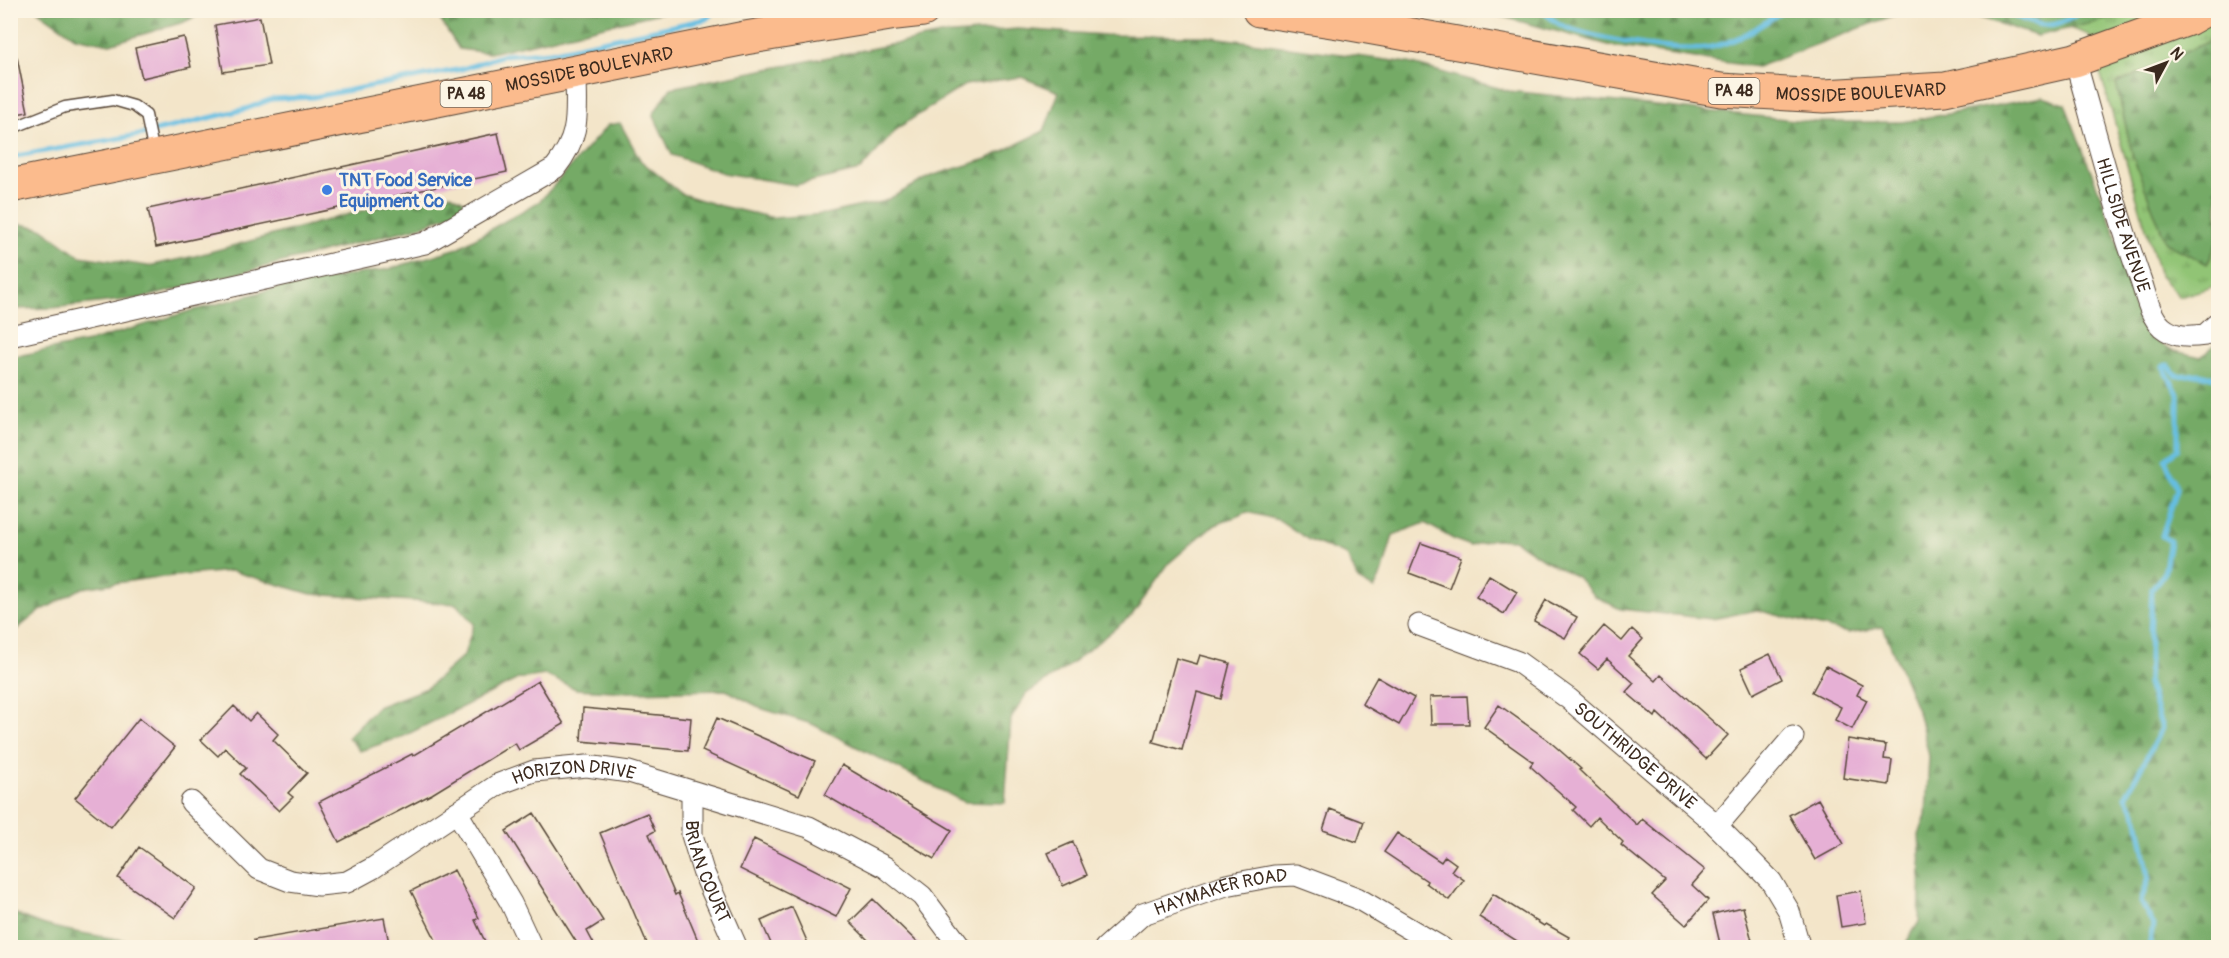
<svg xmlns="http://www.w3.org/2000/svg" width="2229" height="958" viewBox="0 0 2229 958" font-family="Pangolin,sans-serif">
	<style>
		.grass { fill: url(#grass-tufts); stroke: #66774a; stroke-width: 1.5 }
		.forest { fill: url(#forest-firs); stroke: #586a42; stroke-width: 1.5 }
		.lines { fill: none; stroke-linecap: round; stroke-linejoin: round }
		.stream { stroke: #65bee2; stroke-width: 5 }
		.building { fill: #e6b0d5 }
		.service-casing { stroke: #574638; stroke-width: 13 }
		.minor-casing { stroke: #574638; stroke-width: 23 }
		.primary-casing { stroke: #574638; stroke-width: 35 }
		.service { stroke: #fff; stroke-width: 10 }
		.minor { stroke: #fff; stroke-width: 21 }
		.primary { stroke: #fbbb8d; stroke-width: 33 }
		.shop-dot { fill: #3f7fe0; stroke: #fcf5e5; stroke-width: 2 }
		.labels { text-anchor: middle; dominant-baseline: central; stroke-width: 6; stroke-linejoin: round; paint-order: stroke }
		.shield { fill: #fcf5e5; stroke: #75675a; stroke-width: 1.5 }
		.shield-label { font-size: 16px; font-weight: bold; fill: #3b2a1e }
		.street-label { font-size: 18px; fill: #3b2a1e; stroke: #fcf5e5 }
		.shop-label { font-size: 18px; font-weight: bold; fill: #366cbe; stroke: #fcf5e5; text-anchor: start }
	</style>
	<defs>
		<pattern id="grass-tufts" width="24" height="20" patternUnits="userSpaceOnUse" patternTransform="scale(1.5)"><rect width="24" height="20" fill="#91c475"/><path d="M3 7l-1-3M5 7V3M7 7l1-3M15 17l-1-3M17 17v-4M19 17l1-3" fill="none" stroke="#789f5f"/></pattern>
		<pattern id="forest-firs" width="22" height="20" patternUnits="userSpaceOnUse" patternTransform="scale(1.5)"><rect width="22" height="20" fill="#74aa66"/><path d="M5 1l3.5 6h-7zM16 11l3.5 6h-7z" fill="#608b53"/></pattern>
	</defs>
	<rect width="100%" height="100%" fill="#fcf5e5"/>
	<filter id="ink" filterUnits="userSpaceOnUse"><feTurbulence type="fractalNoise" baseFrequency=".0167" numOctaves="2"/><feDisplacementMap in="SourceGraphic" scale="12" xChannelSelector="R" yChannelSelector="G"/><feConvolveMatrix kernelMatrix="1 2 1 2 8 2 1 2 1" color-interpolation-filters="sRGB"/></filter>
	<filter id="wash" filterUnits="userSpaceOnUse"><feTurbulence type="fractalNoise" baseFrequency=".008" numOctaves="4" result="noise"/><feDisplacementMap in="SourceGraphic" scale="24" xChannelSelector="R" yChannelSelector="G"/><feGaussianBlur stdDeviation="1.35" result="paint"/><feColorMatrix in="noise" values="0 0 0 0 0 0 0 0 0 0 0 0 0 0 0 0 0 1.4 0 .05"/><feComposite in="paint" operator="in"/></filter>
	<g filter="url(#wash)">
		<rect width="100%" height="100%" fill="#f3e5c9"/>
		<path class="grass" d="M2021,11H2218V279L2215,286L2180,297L2160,276L2089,35Z"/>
		<path class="forest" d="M38,11H207L184,22L110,44L75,37Z
			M341,11H668L490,53L459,49L438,16L381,15Z
			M1481,11L2143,10V11L2037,36L1969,14H1897L1757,67L1612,46Z
			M1018,29L1105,35L1205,36L1409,63L1509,91L1815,122H1903L2043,97L2065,104L2115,233L2134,308L2150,338L2174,351L2201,357L2218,342V947H1907V941L1919,922L1921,869L1919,835L1926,815L1929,756L1919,715L1883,627L1848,633L1757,610L1712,619L1620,609L1594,596L1577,577L1543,559L1514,540L1493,539L1471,546L1455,540L1425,523L1393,535L1383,571L1374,589L1358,580L1347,555L1309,540L1279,520L1247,512L1211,527L1169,563L1132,615L1063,670L1026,694L1011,719L1005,803L964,802L812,724L763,709L726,690L630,692L576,689L545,675L518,679L404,736L360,751L348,737L377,707L427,688L464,655L474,624L456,604L311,594L232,571L151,578L82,588L37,613L11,634V357L88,342L187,312L288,285L389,269L458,248L540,201L608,125L620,123L641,161L682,194L721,206L774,218L825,214L885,201L931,176L987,159L1044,131L1059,92L1021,77L965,85L899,127L860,170L796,185L723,173L672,155L653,114L671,88L940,35Z
			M2218,37V241L2207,264L2166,243L2133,157L2116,84Z
			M451,194L472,206L419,227L143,298L52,308L11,309L10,222L41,228L80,256L148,266L195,256L372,208Z
			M10,911C54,935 108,934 155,947H11Z"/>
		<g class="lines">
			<path class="stream" d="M1542,10C1549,17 1556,23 1565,27C1595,38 1674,53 1706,48C1735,44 1760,26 1784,10
				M2000,10C2033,23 2051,36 2082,10
				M10,157L139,135L246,109L272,99L313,97L462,69L504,55L550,52L706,19L716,10
				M2163,366L2168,365L2177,376L2200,374L2218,379
				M2149,948L2153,924L2141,902L2149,877L2138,819L2126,796L2162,728L2148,684L2152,588L2164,574L2170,541L2162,536L2177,489L2165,459L2178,449V394L2163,366"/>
		</g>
		<g id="blocks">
			<path class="building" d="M260,17L269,65L223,72L215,25Z
				M184,37L191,67L142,78L135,48Z
				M17,57L28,112L10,115V58Z
				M498,133L507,172L156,247L148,209Z
				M1421,543L1461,557L1449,588L1409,573Z
				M1489,575L1517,592L1504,614L1476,597Z
				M1546,600L1577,617L1565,638L1534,621Z
				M1604,626L1622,641L1632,629L1643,639L1628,656L1656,681L1661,675L1728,735L1706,759L1657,713L1655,717L1626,692L1634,683L1607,659L1598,669L1580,654Z
				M1770,654L1782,679L1753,694L1741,668Z
				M1200,655L1230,663L1221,699L1197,692L1182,750L1153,742L1176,658L1197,664Z
				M1826,666L1862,685L1857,695L1867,700L1852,729L1835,720L1841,707L1812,692Z
				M1377,677L1414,698L1399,725L1362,704Z
				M538,681L564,724L519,750L515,743L432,794L339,842L319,802L412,754L413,756Z
				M1467,696L1469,724H1431L1430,697Z
				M1499,705L1548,740L1581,769L1579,770L1637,825L1642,819L1705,870L1692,885L1708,900L1686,925L1652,895L1665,881L1621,845L1623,842L1597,817L1589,826L1573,810L1576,807L1530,766L1533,762L1484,727Z
				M234,706L249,721L256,713L278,734L273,740L307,773L288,793L293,797L279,811L240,774L246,768L225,748L218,756L201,740Z
				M583,708L691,718L688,751L581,741Z
				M139,718L175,747L111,827L75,798Z
				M717,718L815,761L799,795L702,751Z
				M1848,739L1886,745L1884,759L1892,760L1889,785L1843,778Z
				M842,765L952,830L934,859L825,795Z
				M1818,799L1844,844L1815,860L1789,815Z
				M1330,809L1364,822L1357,842L1323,830Z
				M534,813L603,921L587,931L596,948H580L506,831Z
				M647,813L655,831L649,834L675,895L678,893L699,943L687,948H649L600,833Z
				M1397,833L1441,862L1445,856L1456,864L1451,871L1464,880L1449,900L1426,883L1427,881L1384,852Z
				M754,839L851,888L836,917L740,869Z
				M1073,842L1087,875L1063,886L1048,853Z
				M139,847L196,888L175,918L118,878Z
				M454,870L479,918L475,920L488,948H440L411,891Z
				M1861,891L1866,923L1841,927L1836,895Z
				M1493,894L1544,926L1546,924L1569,937L1563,948H1528L1479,917Z
				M873,899L923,948H876L850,922Z
				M792,907L810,948H773L761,921Z
				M1743,907L1754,948H1721L1713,914Z
				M384,918L390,948H255L254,940Z"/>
		</g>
	</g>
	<g filter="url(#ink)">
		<use href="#blocks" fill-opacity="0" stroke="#574638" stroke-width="1.5"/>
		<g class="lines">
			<defs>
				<path id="service" d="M10,129L65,107L113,100L134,106L146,115L154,153"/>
				<g id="minor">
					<path id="s1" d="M2075,60C2096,134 2115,209 2141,281C2146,296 2150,316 2162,327C2175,338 2190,337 2205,335L2218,323"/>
					<path d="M10,336L425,243L555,168C582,134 576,113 576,72"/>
					<path id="s2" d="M1419,625L1518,662L1569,699L1713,822L1771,881L1789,911L1800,948"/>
					<path id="s3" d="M692,792V835L703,871L737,948"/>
					<path id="s4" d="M191,802L259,869L290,881L319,885L347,882L373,868L499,784L534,771L587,766L629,772L809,827L885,867L922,896L961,948"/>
					<path d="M457,812L511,903L532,948"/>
					<path d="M1717,826L1793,737"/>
					<path id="s5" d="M1105,948L1143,914L1226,885L1274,876L1296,875L1357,898L1442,948"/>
				</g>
				<g id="primary">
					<path id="s6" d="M1259,10L1345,23L1721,90L1824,96L1945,89L2075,60L2188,19L2204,10"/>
					<path id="s7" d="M10,186L745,38L896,13L923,10"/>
				</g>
			</defs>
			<use href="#service" class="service-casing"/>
			<use href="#minor" class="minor-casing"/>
			<use href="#primary" class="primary-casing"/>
			<use href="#service" class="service"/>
			<use href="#minor" class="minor"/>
			<use href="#primary" class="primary"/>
		</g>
	</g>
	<circle class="shop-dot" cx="327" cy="190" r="6"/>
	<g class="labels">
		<g class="shield">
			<rect x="1708.5" y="78" width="51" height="26" rx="4.5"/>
			<rect x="440.5" y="81" width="51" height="26" rx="4.5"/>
		</g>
		<g class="shield-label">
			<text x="1734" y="91">PA 48</text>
			<text x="466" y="94">PA 48</text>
		</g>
		<g class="street-label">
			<text stroke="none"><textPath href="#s7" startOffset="591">MOSSIDE BOULEVARD</textPath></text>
			<text stroke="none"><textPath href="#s6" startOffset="609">MOSSIDE BOULEVARD</textPath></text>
			<text stroke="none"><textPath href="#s1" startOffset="172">HILLSIDE AVENUE</textPath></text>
			<text stroke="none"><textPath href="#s2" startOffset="256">SOUTHRIDGE DRIVE</textPath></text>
			<text stroke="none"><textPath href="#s4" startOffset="444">HORIZON DRIVE</textPath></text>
			<text stroke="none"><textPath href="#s3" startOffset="82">BRIAN COURT</textPath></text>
			<text stroke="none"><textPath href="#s5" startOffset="132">HAYMAKER ROAD</textPath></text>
		</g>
		<g class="shop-label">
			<text x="339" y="180">TNT Food Service<tspan x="339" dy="21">Equipment Co</tspan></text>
		</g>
	</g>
	<rect width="2229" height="958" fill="none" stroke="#fcf5e5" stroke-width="36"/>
	<g transform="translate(2166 63) rotate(49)" stroke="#fcf5e5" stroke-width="4.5" paint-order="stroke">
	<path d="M0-4.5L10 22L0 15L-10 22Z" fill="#3b2a1e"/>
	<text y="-9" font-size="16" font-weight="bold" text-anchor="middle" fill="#3b2a1e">N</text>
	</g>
</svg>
